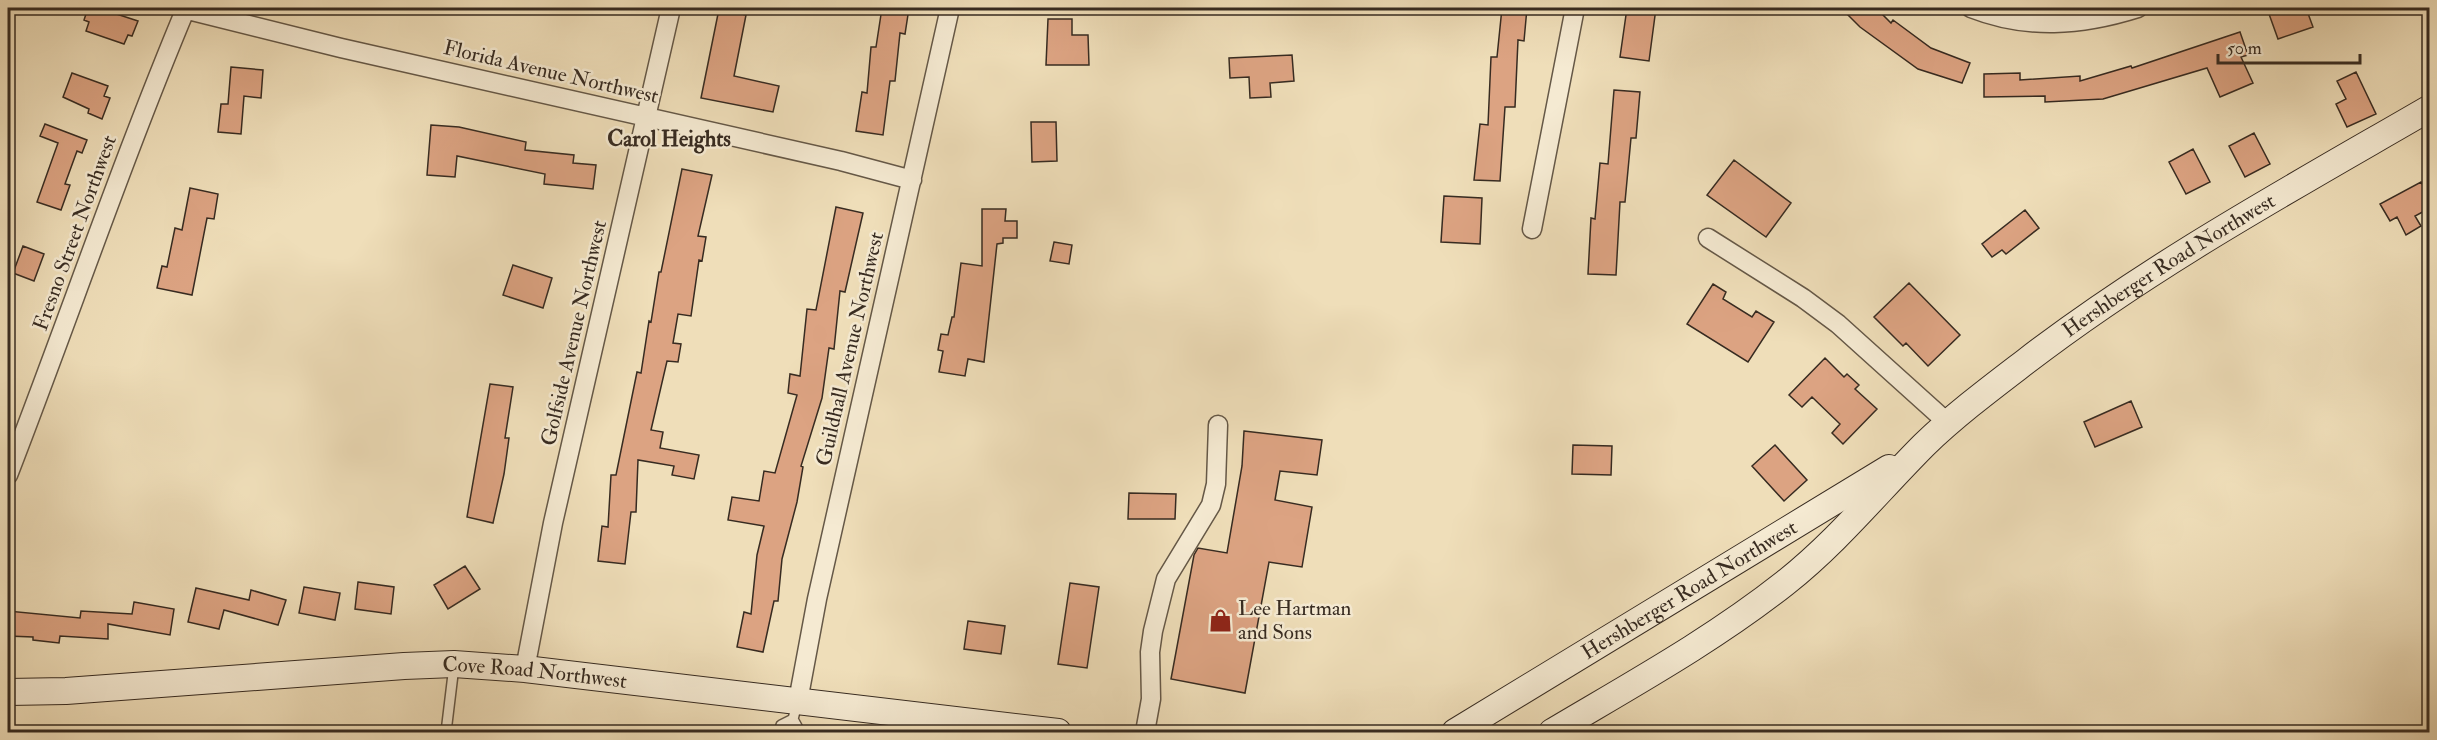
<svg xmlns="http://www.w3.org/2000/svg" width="2437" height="740" viewBox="0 0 2437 740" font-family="'IM FELL Double Pica',serif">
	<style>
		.building { fill: #dca382; stroke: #372b21; stroke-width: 1.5 }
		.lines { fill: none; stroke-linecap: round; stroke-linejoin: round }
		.service-casing { stroke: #655847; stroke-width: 12 }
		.minor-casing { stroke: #655847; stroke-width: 21 }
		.secondary-casing { stroke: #372b21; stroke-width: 28 }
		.service { stroke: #f5ead2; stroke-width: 9 }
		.minor { stroke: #f5ead2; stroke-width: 18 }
		.secondary { stroke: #f5ead2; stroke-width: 26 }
		.labels { text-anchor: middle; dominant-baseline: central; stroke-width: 5; stroke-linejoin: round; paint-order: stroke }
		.street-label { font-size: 21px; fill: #372b21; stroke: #f5ead2 }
		.poi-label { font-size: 21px; fill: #372b21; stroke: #f5ead2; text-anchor: start }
		.neighbourhood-label { font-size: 22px; font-weight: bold; fill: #372b21; stroke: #f5ead2 }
	</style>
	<rect width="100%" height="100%" fill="#efdeb9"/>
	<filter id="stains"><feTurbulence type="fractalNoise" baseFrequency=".00333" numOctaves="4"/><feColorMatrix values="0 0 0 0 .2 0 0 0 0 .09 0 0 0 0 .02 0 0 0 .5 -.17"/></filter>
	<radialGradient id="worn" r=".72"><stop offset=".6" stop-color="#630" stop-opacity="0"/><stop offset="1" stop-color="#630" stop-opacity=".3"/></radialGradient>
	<path class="building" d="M88,8H98L138,21L132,36L128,35L124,44L86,31L89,22L84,20Z
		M882,8H909L905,34L900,33L895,81H890L883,135L856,131L862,92L867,93L871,47H876Z
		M1502,8H1527L1524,41L1518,40L1515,107H1505L1500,181L1474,180L1480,124L1488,125L1491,57H1497Z
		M1627,8H1656L1649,61L1620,57Z
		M1841,8H1876L1891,23L1893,20L1931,48L1970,63L1962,83L1918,69L1860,27Z
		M2287,8H2306L2313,27L2278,39L2269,14Z
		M719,9L746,15L734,76L779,86L773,112L701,98Z
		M1048,19H1072V35H1088L1089,65H1046Z
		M2240,32L2248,55L2241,57L2253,83L2220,97L2207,68L2103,99L2045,102V96L1984,97V74L2020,73V80L2080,76V81L2131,66L2132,68Z
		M1292,55L1294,81L1270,83L1271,97L1250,98L1249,77L1230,78L1229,58Z
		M231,67L263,70L261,98L244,96L241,134L218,132L221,104H228Z
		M2356,72L2376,114L2347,127L2336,104L2346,99L2337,81Z
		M72,73L108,86L104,96L110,98L102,119L88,113L89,109L63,97Z
		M1614,90L1640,92L1636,138H1631L1625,202H1620L1616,275L1588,274L1591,218L1595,219L1600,163L1608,164Z
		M1031,122H1056L1057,161L1032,162Z
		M45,124L87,140L82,153L77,151L65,184L70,185L61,210L37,202L58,143L40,136Z
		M431,125L459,127L526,142L525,150L574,155L573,163L596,165L593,189L544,184L545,174L457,156L455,177L427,175Z
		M2254,133L2270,164L2245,177L2229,146Z
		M2193,149L2210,182L2186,194L2169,162Z
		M1734,160L1791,203L1766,237L1707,195Z
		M682,169L712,175L698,236L706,237L702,261L699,260L691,316L678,314L673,343L681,344L678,362L667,361L651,430L663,432L660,448L699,455L694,479L672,475L674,466L638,460L636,512H631L625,564L598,561L602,526L608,527L611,475H616L637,372L641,373L649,321L651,322L659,272H661Z
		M2421,182L2430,197V208L2415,216L2421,226L2406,235L2397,217L2390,221L2380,204Z
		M190,188L218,194L214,219L207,218L192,295L157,288L162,266L167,267L175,228L182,230Z
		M1444,196L1482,198L1480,244L1441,242Z
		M836,207L863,213L845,292L840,291L834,349L829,348L822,398L801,466L803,467L797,502L782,559L778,601H774L763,652L737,647L744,612L751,614L757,555L764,526L728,520L732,497L759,501L764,471L775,473L797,395L788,393L790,374L800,376L807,309L816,310Z
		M982,209H1006L1005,221H1017V238H1003V243L997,244L984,362L968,359L965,376L939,372L943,351L938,350L941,334L948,335L952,317H954L961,263L982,266Z
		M2025,210L2039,228L2006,254L2002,250L1992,257L1982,244Z
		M1054,242L1072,245L1069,264L1050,261Z
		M23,246L44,254L34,281L13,273Z
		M513,265L552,278L543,308L503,295Z
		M1909,283L1960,335L1928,366L1906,343L1903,346L1874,317Z
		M1713,284L1726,292L1723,299L1752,317L1756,311L1774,322L1748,362L1687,324Z
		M1825,358L1844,377L1847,374L1859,385L1855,389L1877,409L1843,444L1832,433L1840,424L1812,397L1802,407L1789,395Z
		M490,384L513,387L505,438H509L504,474L493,523L467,517Z
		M2131,401L2142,427L2095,447L2084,422Z
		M1244,431L1322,440L1317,475L1280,471L1275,500L1312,507L1302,567L1269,562L1245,693L1171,679L1194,555L1198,548L1227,553L1242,466Z
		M1573,445L1612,446L1611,475L1572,474Z
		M1775,445L1807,480L1784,501L1752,466Z
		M1129,493L1176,494L1175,519H1128Z
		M465,566L480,589L448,609L434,585Z
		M358,582L394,587L391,614L355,609Z
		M1070,583L1099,587L1087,668L1058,664Z
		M304,587L340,593L335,620L299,613Z
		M196,588L249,600L251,590L286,600L278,625L224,610L219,629L188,622Z
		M134,602L174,609L170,635L108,624V639L60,636L59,643L33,640V637L8,636V611L80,618L81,611L132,614Z
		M968,621L1005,626L1001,654L964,649Z"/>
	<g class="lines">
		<defs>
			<path id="service" d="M793,719L800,732
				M446,732L454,666
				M780,732L781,725L793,719L797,704"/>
			<path id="minor" d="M180,8L341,48L841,161L912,180
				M1971,8C2027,30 2081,26 2138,8
				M1532,229L1575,8
				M1708,238L1803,298L1838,324L1949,424
				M8,475C68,320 122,161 186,8
				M525,669L553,523L671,8
				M798,701L817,599L950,8
				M1145,732L1151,699L1150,652L1153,631L1166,579L1211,505L1216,484L1218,425"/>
			<g id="secondary">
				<path id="s1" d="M8,692L66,691L404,666L454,664L525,669L1058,732"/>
				<path id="s2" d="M1455,732L1889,468"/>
				<path id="s3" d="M1552,732C1631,685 1713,640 1785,583C1837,542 1878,491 1924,445C1955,415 1991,388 2025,362C2151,265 2292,188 2430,108"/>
			</g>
		</defs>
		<use href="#service" class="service-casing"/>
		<use href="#minor" class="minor-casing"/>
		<use href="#secondary" class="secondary-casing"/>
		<use href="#service" class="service"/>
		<use href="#minor" class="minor"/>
		<use href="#secondary" class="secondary"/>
	</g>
	<defs>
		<symbol id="shop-bare" viewBox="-9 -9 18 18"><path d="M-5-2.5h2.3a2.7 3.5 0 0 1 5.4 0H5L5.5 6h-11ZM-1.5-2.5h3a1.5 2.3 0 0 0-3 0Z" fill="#8f2418" stroke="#f5ead2" stroke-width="2.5" paint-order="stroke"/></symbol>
	</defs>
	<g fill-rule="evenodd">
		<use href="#shop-bare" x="1204" y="604" width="33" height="33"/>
	</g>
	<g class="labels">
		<g class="street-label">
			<text transform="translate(551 72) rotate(13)">Florida Avenue Northwest</text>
			<text transform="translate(75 233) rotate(-70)">Fresno Street Northwest</text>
			<text stroke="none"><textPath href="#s3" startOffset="777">Hershberger Road Northwest</textPath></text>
			<text transform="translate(574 333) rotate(-77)">Golfside Avenue Northwest</text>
			<text transform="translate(850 349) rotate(-77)">Guildhall Avenue Northwest</text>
			<text stroke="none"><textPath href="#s2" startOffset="274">Hershberger Road Northwest</textPath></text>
			<text stroke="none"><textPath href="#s1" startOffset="528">Cove Road Northwest</textPath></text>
		</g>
		<g class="poi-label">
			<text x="1238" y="608">Lee Hartman<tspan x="1238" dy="24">and Sons</tspan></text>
		</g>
		<g class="neighbourhood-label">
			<text x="669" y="139">Carol Heights</text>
		</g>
	</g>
	<rect width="2437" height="740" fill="none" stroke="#efdeb9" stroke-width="30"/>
	<rect x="9" y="9" width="2419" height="722" fill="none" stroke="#372b21" stroke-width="3"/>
	<rect x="15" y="15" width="2407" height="710" fill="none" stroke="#372b21" stroke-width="1.5"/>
	<path d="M2218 54v9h142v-9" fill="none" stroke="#372b21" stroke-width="3"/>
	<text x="2227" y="54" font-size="18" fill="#372b21" stroke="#f5ead2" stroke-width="4.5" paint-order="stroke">50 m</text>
	<rect width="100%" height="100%" filter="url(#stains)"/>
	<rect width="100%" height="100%" fill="url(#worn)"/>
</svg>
